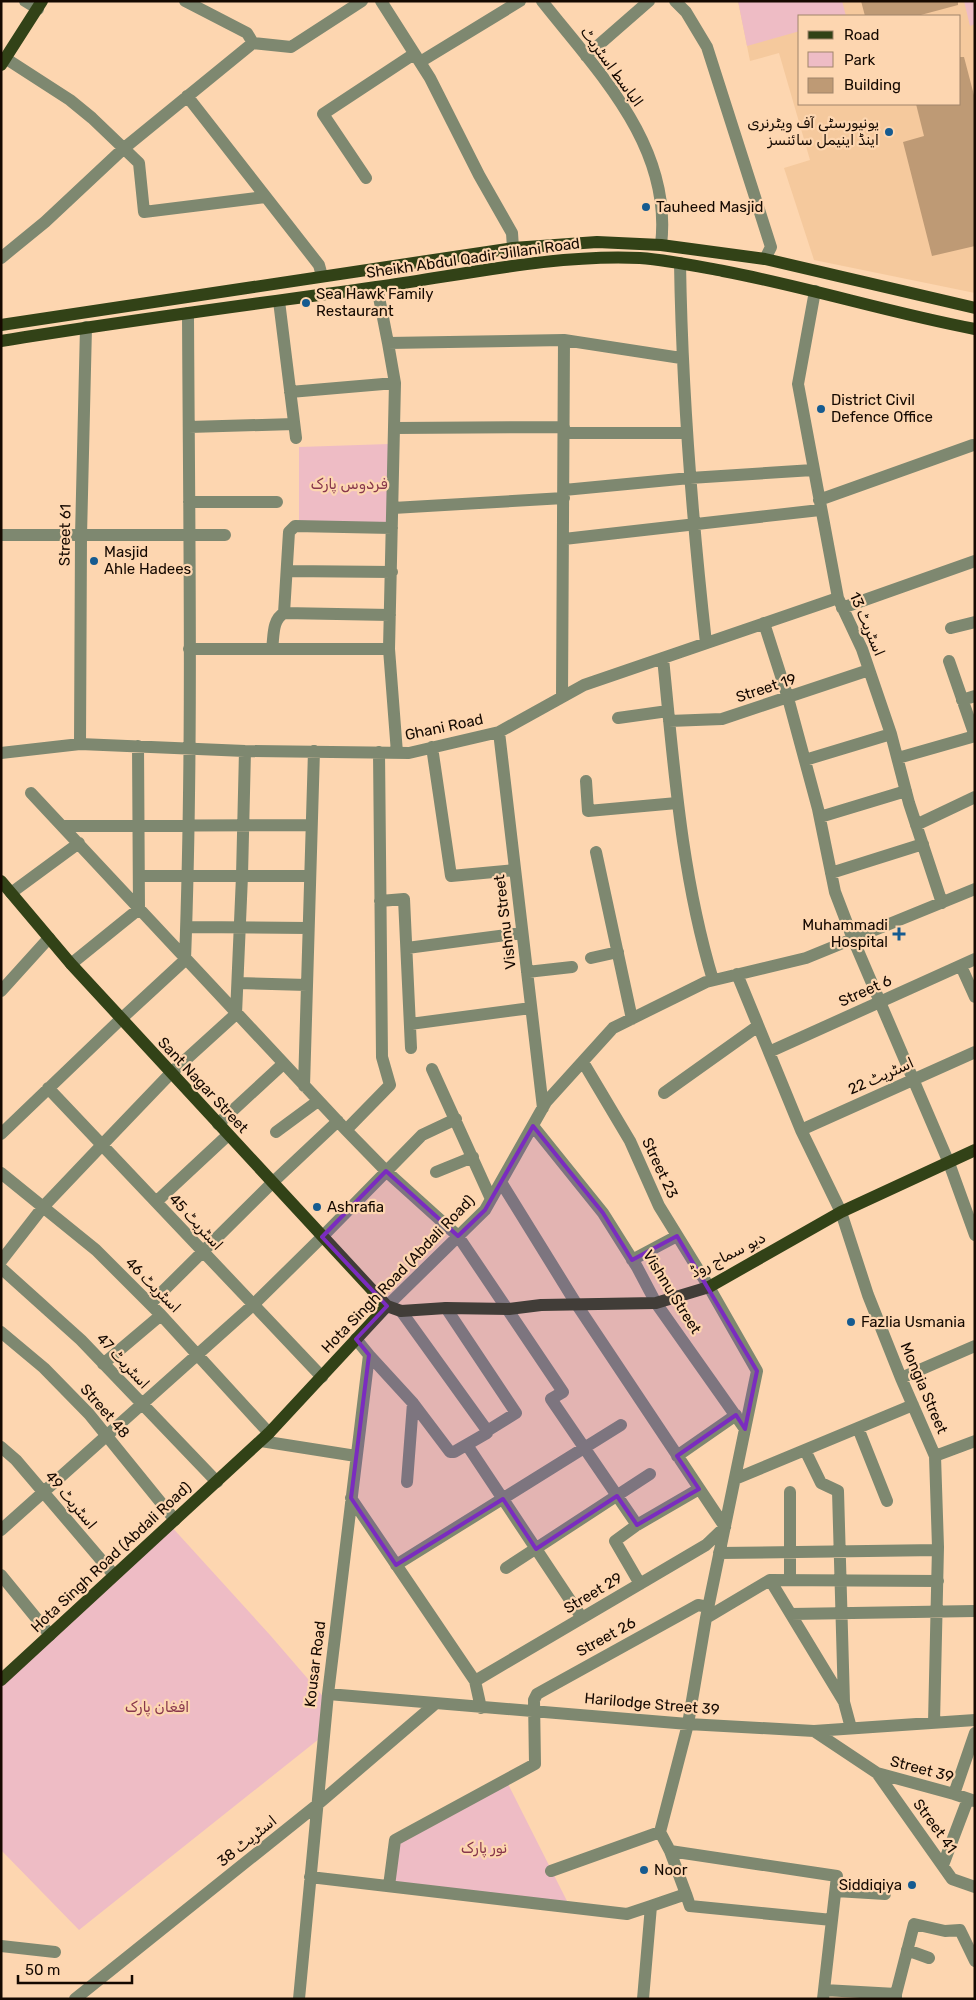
<svg xmlns="http://www.w3.org/2000/svg" width="976" height="2000" viewBox="0 0 976 2000" font-family="Rubik,'Noto Sans Arabic',sans-serif">
	<style>
		.built { fill: #f5c99d; fill-rule: evenodd }
		.green { fill: #eebcc5 }
		.building { fill: #be9a75 }
		.lines { fill: none; stroke-linecap: round; stroke-linejoin: round }
		.minor { stroke: #7e8870; stroke-width: 12 }
		.major { stroke: #324217; stroke-width: 12 }
		.marked { fill: #7b2cbf; fill-opacity: 0.2; stroke: #7b2cbf; stroke-width: 4; stroke-linejoin: round }
		.poi-dot { fill: #165b90; stroke: #fdd6b0; stroke-width: 2 }
		.labels { text-anchor: middle; dominant-baseline: central; stroke-width: 4.5; stroke-linejoin: round; paint-order: stroke }
		.street-label { font-size: 15px; fill: #150900; stroke: #fdd6b0 }
		.poi-label { font-size: 15px; fill: #150900; stroke: #fdd6b0; text-anchor: start }
		.park-label { font-size: 15px; fill: #88374c; stroke: #fdd6b0 }
	</style>
	<rect width="100%" height="100%" fill="#fdd6b0"/>
	<path class="built" d="M738,1H975V293L814,260L784,168L810,160L779,53L750,61ZM800,16H960V104H800Z"/>
	<path class="green" d="M738,1H842L846,16H800V31L747,46Z
		M964,1H975V24L970,26Z
		M389,444V523H299V447Z
		M170,1525L270,1635L327,1701L324,1735L79,1930L1,1850V1680Z
		M506,1780L570,1907L389,1886L395,1840Z"/>
	<path class="building" d="M861,1H958V5L917,16H865Z
		M960,57H964L975,99V246L932,256L903,142L924,136L916,104H960Z"/>
	<g class="lines">
		<path class="minor" d="M25,1L38,9
			M185,1L247,33L253,43
			M381,1L430,78L479,175L512,233L513,248
			M542,1C598,72 673,146 661,245
			M675,1L686,12L707,47L771,247L765,259
			M586,56L649,1
			M5,58L70,100L92,118L139,163L144,212L265,197
			M420,62L520,1
			M187,96L319,265L322,276
			M366,178L323,114L414,54
			M1,258L45,222L123,149L253,43L291,47L362,1
			M680,263C682,391 692,517 706,643
			M377,287L388,343
			M815,291L798,384L838,598L862,649L891,734L909,803L942,903
			M279,301L296,438
			M290,392L395,383
			M189,427L294,424
			M395,428L564,427
			M564,433H687
			M564,490L690,478L813,470
			M819,500L973,445
			M189,502H277
			M393,508L564,498
			M1,535H225
			M564,539L820,510
			M287,571L392,572
			M842,608L975,561
			M284,613L289,532L295,526L392,528
			M764,623L788,698L818,809L835,892L853,939L949,1163L975,1235
			M951,628L975,622
			M189,649H389L397,753
			M272,649C274,636 272,620 284,613L390,615
			M389,649L395,383L388,343L564,340L681,358
			M663,658C674,767 681,874 713,980
			M949,661L975,736
			M562,697L564,340
			M962,700L975,696
			M618,718L668,711
			M669,721L722,719L869,670
			M499,732L543,1108
			M80,744L81,536L86,327
			M432,747L451,876L515,870
			M1,753L80,744L245,751L409,753L499,732L584,685L838,598
			M898,758L975,736
			M805,760L891,734
			M586,781L588,811L677,803
			M31,793L346,1130L386,1171L458,1236L563,1392L551,1399L637,1525
			M820,817L906,791
			M916,825L975,797
			M63,826L311,825
			M596,852L632,1019
			M831,873L923,844
			M139,876H309
			M11,893L79,843
			M380,901L404,899L411,1048
			M187,927L308,928
			M407,948L522,933
			M591,958L618,952
			M71,964L139,909L138,746
			M961,966L975,997
			M527,972L572,967
			M737,974L801,1130L841,1212L868,1295L901,1378L935,1456L938,1547L934,1723
			M238,983L307,985
			M1,991L49,938
			M410,1024L531,1008
			M769,1052L975,959
			M583,1062L630,1141L659,1206L709,1287L757,1371L706,1618L688,1724L660,1832L670,1851L686,1894L651,1906L643,1999
			M432,1069L491,1199
			M304,1086L314,751
			M48,1088L322,1377
			M664,1093L758,1026
			M218,1124L283,1064
			M533,1126L603,1213L637,1267L656,1303L745,1429
			M346,1130L390,1085L382,1057L379,752
			M801,1130L975,1052
			M276,1132L318,1101
			M1,1134L121,1019L185,960C193,744 189,529 188,313
			M436,1172L473,1157
			M1,1173L96,1250L161,1315L269,1433
			M156,1202L228,1135
			M632,1260L677,1236
			M1,1261L43,1207L102,1145L171,1073L236,1014L242,876L245,751
			M1,1268L81,1340L217,1482
			M150,1304L272,1183L338,1121
			M387,1306L485,1210L546,1102L613,1028L706,982L806,958L975,889
			M446,1308L516,1413L487,1431
			M1,1332L44,1368L89,1414L175,1520
			M369,1355L413,1403L450,1452H454L487,1433L486,1429L401,1311
			M103,1364L161,1315
			M901,1378L975,1346
			M858,1428L887,1501
			M261,1441L356,1456
			M467,1445L582,1618
			M1,1447L16,1460L114,1575
			M805,1450L821,1483L838,1491L844,1702L851,1728
			M677,1456L736,1415
			M935,1456L975,1441
			M735,1479L913,1405
			M407,1482L413,1403
			M790,1492V1580
			M351,1498L475,1681L481,1708
			M1,1530L253,1305L322,1237L422,1135L456,1119
			M719,1553L938,1550
			M396,1565L621,1425
			M506,1568L650,1474
			M1,1575L50,1635
			M770,1580L844,1702
			M640,1584L615,1541L637,1525L699,1489
			M791,1614L975,1611
			M706,1618L770,1580L938,1581
			M475,1681L706,1545L725,1527L577,1305L501,1182
			M328,1694L688,1724L814,1731L975,1720
			M814,1731L877,1773L954,1794L975,1801
			M877,1773L952,1879L975,1887
			M954,1794L975,1733
			M670,1851L837,1876L823,1999
			M943,1865L968,1799
			M551,1871L660,1832
			M310,1877L627,1914L651,1906
			M389,1886L395,1840L535,1764L534,1700L537,1694L698,1605L708,1607
			M836,1891L885,1894
			M686,1894L690,1906L832,1920
			M1,1946L55,1952
			M907,1950L929,1958
			M824,1990L896,1994V1999
			M896,1994L914,1924L945,1931L960,1930L975,1961
			M75,1999L317,1805L435,1704
			M299,1999L328,1694L369,1355L356,1339"/>
		<path class="major" d="M1,65L42,1
			M1,325L513,248L597,242L661,245L765,259L975,308
			M1,341C129,320 256,304 384,286C468,274 556,254 640,258C668,260 696,266 723,271C808,287 890,313 975,329
			M1,881L71,964L387,1306L401,1311L446,1308L509,1309L541,1305L656,1303L709,1287L841,1212L975,1150
			M1,1680L269,1433L387,1306"/>
	</g>
	<path class="marked" d="M533,1126L603,1213L632,1260L677,1236L757,1371L745,1429L736,1415L677,1456L699,1489L637,1525L617,1496L536,1549L503,1499L396,1565L351,1498L369,1355L356,1339L387,1306L322,1237L386,1171L458,1236L485,1210Z"/>
	<g class="poi-dot">
		<circle cx="889" cy="132" r="5"/>
		<circle cx="646" cy="207" r="5"/>
		<circle cx="306" cy="303" r="5"/>
		<circle cx="821" cy="409" r="5"/>
		<circle cx="94" cy="561" r="5"/>
		<path d="M896.5 926.5h5v5h5v5h-5v5h-5v-5h-5v-5h5z"/>
		<circle cx="317" cy="1207" r="5"/>
		<circle cx="851" cy="1322" r="5"/>
		<circle cx="644" cy="1870" r="5"/>
		<circle cx="912" cy="1885" r="5"/>
	</g>
	<g class="labels">
		<g class="street-label">
			<text transform="translate(612 67) rotate(54)">الباسط اسٹریٹ</text>
			<text transform="translate(473 258) rotate(-8)">Sheikh Abdul Qadir Jillani Road</text>
			<text transform="translate(65 535) rotate(-89)">Street 61</text>
			<text transform="translate(867 624) rotate(67)">اسٹریٹ 13</text>
			<text transform="translate(766 688) rotate(-18)">Street 19</text>
			<text transform="translate(444 727) rotate(-12)">Ghani Road</text>
			<text transform="translate(505 922) rotate(-97)">Vishnu Street</text>
			<text transform="translate(865 991) rotate(-24)">Street 6</text>
			<text transform="translate(881 1076) rotate(-24)">اسٹریٹ 22</text>
			<text transform="translate(203 1085) rotate(47)">Sant Nagar Street</text>
			<text transform="translate(660 1168) rotate(65)">Street 23</text>
			<text transform="translate(196 1222) rotate(47)">اسٹریٹ 45</text>
			<text transform="translate(728 1255) rotate(-27)">دیو سماج روڈ</text>
			<text transform="translate(398 1274) rotate(-46)">Hota Singh Road (Abdali Road)</text>
			<text transform="translate(153 1285) rotate(45)">اسٹریٹ 46</text>
			<text transform="translate(672 1292) rotate(58)">Vishnu Street</text>
			<text transform="translate(123 1361) rotate(47)">اسٹریٹ 47</text>
			<text transform="translate(924 1388) rotate(67)">Mongia Street</text>
			<text transform="translate(105 1411) rotate(49)">Street 48</text>
			<text transform="translate(71 1500) rotate(50)">اسٹریٹ 49</text>
			<text transform="translate(111 1557) rotate(-43)">Hota Singh Road (Abdali Road)</text>
			<text transform="translate(593 1593) rotate(-31)">Street 29</text>
			<text transform="translate(606 1637) rotate(-29)">Street 26</text>
			<text transform="translate(315 1664) rotate(-83)">Kousar Road</text>
			<text transform="translate(652 1704) rotate(5)">Harilodge Street 39</text>
			<text transform="translate(922 1769) rotate(15)">Street 39</text>
			<text transform="translate(935 1826) rotate(54)">Street 41</text>
			<text transform="translate(247 1841) rotate(-39)">اسٹریٹ 38</text>
		</g>
		<g class="poi-label">
			<text x="879" y="123" text-anchor="end">یونیورسٹی آف ویٹرنری<tspan x="879" dy="17">اینڈ اینیمل سائنسز</tspan></text>
			<text x="656" y="207">Tauheed Masjid</text>
			<text x="316" y="294">Sea Hawk Family<tspan x="316" dy="17">Restaurant</tspan></text>
			<text x="831" y="400">District Civil<tspan x="831" dy="17">Defence Office</tspan></text>
			<text x="104" y="552">Masjid<tspan x="104" dy="17">Ahle Hadees</tspan></text>
			<text x="888" y="925" text-anchor="end">Muhammadi<tspan x="888" dy="17">Hospital</tspan></text>
			<text x="327" y="1207">Ashrafia</text>
			<text x="861" y="1322">Fazlia Usmania</text>
			<text x="654" y="1870">Noor</text>
			<text x="902" y="1885" text-anchor="end">Siddiqiya</text>
		</g>
		<g class="park-label">
			<text x="349" y="484">فردوس پارک</text>
			<text x="157" y="1707">افغان پارک</text>
			<text x="484" y="1848">نور پارک</text>
		</g>
	</g>
	<rect width="976" height="2000" fill="none" stroke="#150900" stroke-width="5"/>
	<rect x="798" y="15" width="162" height="90" fill="#fdd6b0" stroke="#a0846a"/>
	<rect x="808" y="31" width="25" height="8" fill="#324217" stroke="#a0846a"/>
	<text x="844" y="40" font-size="15" fill="#150900">Road</text>
	<rect x="808" y="52" width="25" height="15" fill="#eebcc5" stroke="#a0846a"/>
	<text x="844" y="65" font-size="15" fill="#150900">Park</text>
	<rect x="808" y="78" width="25" height="15" fill="#be9a75" stroke="#a0846a"/>
	<text x="844" y="90" font-size="15" fill="#150900">Building</text>
	<path d="M18 1975v8h114v-8" fill="none" stroke="#150900" stroke-width="2.5"/>
	<text x="25" y="1975" font-size="15" fill="#150900" stroke="#fdd6b0" stroke-width="4" paint-order="stroke">50 m</text>
</svg>
